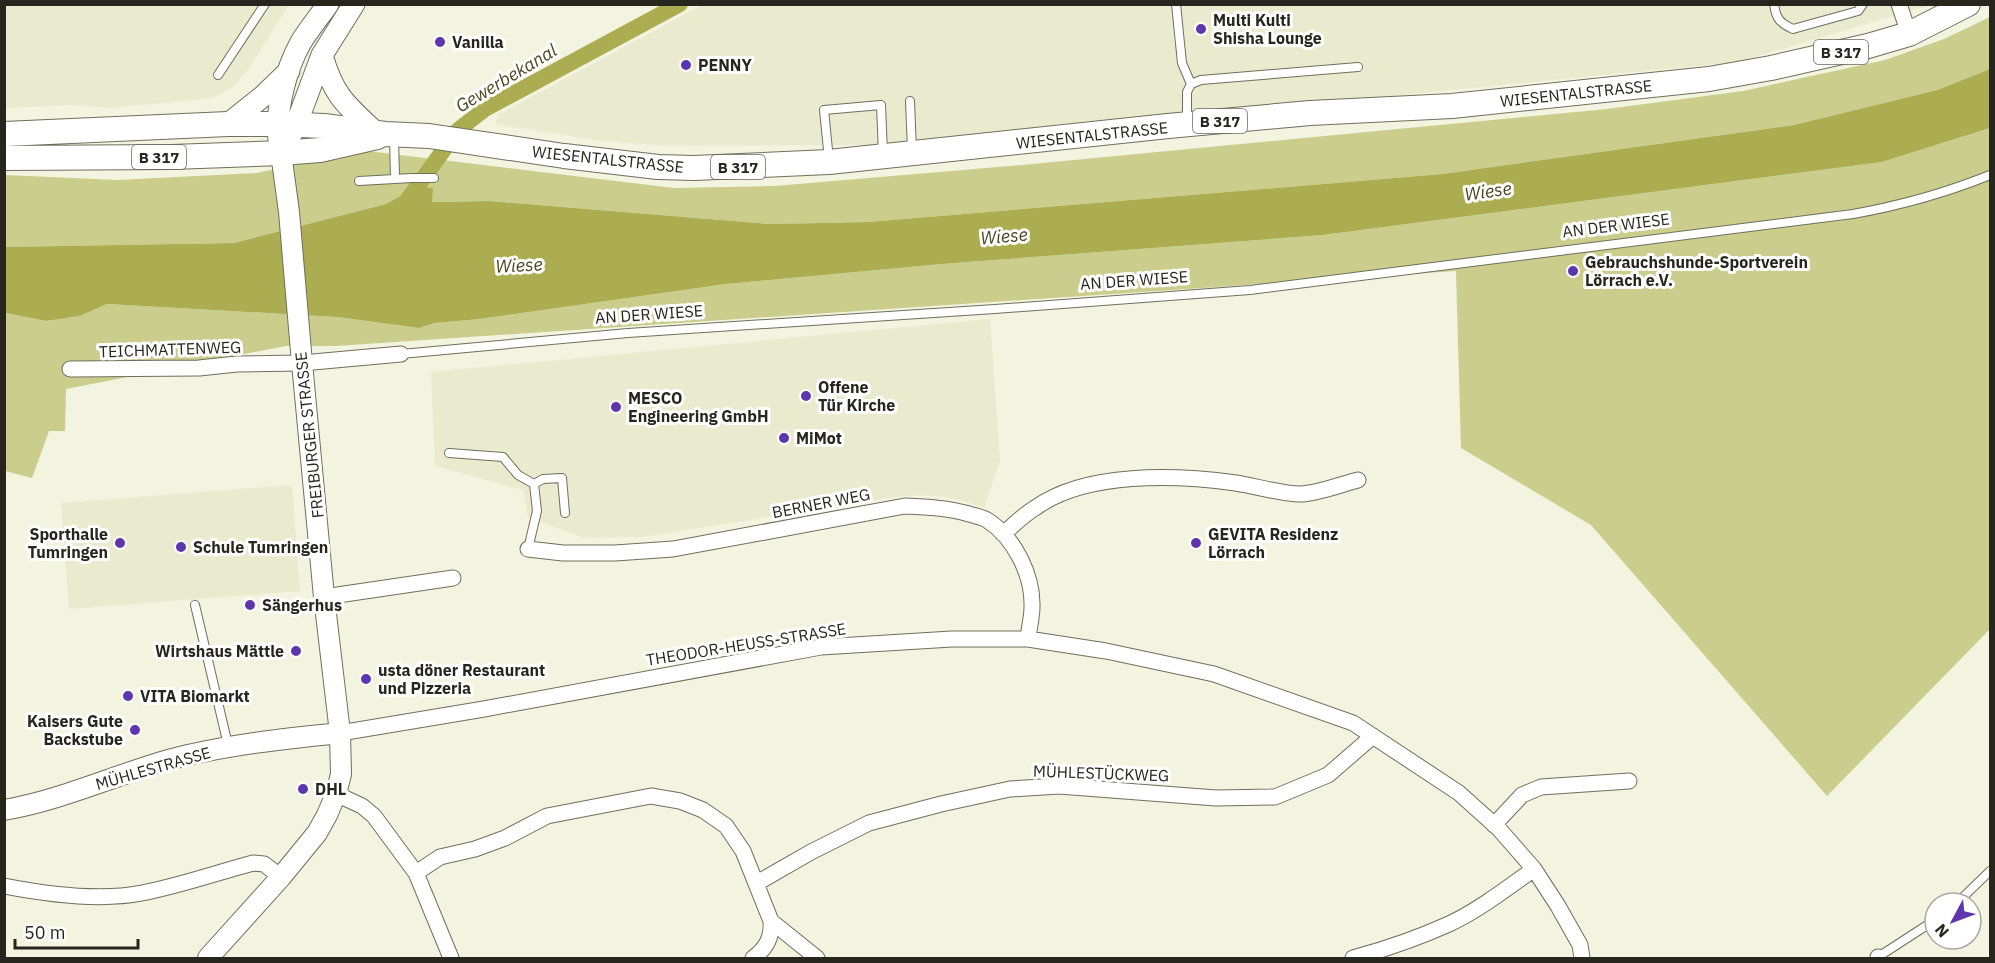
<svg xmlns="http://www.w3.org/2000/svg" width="1995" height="963" viewBox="0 0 1995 963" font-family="'IBM Plex Sans',sans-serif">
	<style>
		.built { fill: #e9eace }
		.green { fill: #cbcd8c }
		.water { fill: #acad51 }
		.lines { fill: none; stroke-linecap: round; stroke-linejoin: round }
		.canal { stroke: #acad51; stroke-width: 16 }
		.service-casing { stroke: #6e6f5d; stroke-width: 10 }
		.minor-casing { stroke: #6e6f5d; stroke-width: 17 }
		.tertiary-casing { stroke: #6e6f5d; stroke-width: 22 }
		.secondary-casing { stroke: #6e6f5d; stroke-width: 23 }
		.primary-casing { stroke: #6e6f5d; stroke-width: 26 }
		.service { stroke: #fff; stroke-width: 8 }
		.minor { stroke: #fff; stroke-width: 15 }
		.tertiary { stroke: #fff; stroke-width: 20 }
		.secondary { stroke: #fff; stroke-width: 21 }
		.primary { stroke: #fff; stroke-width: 24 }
		.poi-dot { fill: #5f35ad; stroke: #fff; stroke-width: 2 }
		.labels { text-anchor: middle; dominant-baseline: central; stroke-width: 6; stroke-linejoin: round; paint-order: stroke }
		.shield { fill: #fff; stroke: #676762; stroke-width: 1.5 }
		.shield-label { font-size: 15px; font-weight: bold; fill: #26261e }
		.poi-label { font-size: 16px; font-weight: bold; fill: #26261e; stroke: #fff; text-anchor: start }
		.street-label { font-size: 16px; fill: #26261e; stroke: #fff }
		.water-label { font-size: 18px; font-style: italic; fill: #464720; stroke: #fff }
	</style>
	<rect width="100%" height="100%" fill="#f2f4df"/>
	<path class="built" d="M4,5H289L249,68L232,88L213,98L112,108L69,105L5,108Z
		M702,5H1931L1738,62L885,145L667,146L594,140L496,124L498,115Z
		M990,319L1000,461L984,508L964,501L945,497L920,495L894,497L642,537L584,538L528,517L523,490L435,466L431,372Z
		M292,485L300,591L69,609L61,503Z"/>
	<path class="green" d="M1990,17V69L1937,90L1794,125L1442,174L868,222L769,224L489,201L432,202L405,193L386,204L234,243L5,247L4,175L118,180L257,173L359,150L674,188L775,186L1022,165L1607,109L1743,91L1885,60L1944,39Z
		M1990,128V629L1827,796L1591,525L1461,448L1456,271L336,346H286L66,389L65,431H49L32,478L5,471L4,313L46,321L80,316L107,304L337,317L419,328L435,323L480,319L726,284L942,264L1323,235L1882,162Z"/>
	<path class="water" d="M1990,69V128L1882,162L1323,235L942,264L726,284L480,319L435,323L419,328L337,317L107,304L80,316L46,321L5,313L4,247L234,243L386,204L405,193L408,187L433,188L432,202L489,201L769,224L868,222L1442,174L1794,125L1937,90Z"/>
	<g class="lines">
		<path class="canal" d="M404,205L458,130L485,109L680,4"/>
		<defs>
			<path id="service" d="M1176,4L1182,63L1191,84
				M1774,4C1776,19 1780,23 1793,29L1858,11L1863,4
				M218,75L265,4
				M910,101L912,150
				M1187,121V92L1191,84L1201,80L1358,67
				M394,136L395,179
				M829,160L824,110L881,105L883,154
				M359,181L412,178H434
				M401,354L628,333L995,309L1250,290L1853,214C1903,205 1943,194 1990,175
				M449,453L503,457L518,475L534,484L537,511L528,549
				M534,484L543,479L562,478L565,513
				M195,605L228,745
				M1957,903L1990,871
				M1878,957L1935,920"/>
			<path id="minor" d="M1899,4L1909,34
				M70,369L199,368L237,364L302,363L401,354
				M1003,534C1013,526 1023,515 1035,508C1086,471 1176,475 1236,483C1255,486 1282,494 1300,494C1316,494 1342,484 1358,480
				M528,549L563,553H615L673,549L905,506C928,507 948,508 969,514C975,516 982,517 987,520C1014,537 1033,575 1032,607C1032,617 1029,628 1028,639
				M324,597L453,578
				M340,733L484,709L821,647L952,639H1028L1106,651L1214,674L1353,723L1459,793L1499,829L1534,869L1558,906L1580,945L1582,958
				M336,794L362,806L374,816L416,873L451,958
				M1494,825L1522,795L1541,787L1629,781
				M416,873L440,857L475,849L505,838L547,816L651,796L680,801L703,810L726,826L743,851L771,921L817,958
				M757,883L811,852L869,823L941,804L1010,789L1059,786L1216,798L1275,797L1328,775L1373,736
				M4,886C45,894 101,901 142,893C179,886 216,873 253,863L264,864L281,877
				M753,958C767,948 772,937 771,921
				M1353,958C1386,949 1418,938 1449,924C1479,910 1507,888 1534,869
				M1878,958V957"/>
			<path id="tertiary" d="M4,810C61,800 113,776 168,760C224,745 282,739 340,733
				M208,958L281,877L317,833L327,815L336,794L341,774L340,733L324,597L302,363L289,212L281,153"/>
			<path id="secondary" d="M322,55C333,95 346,105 375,132
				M228,124L262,97L289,71
				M279,140C275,109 286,69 301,42C309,29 319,17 328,4
				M281,153L296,125L322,55L354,4"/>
			<path id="primary" d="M4,134L228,124H278L324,126L385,134L429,136L564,156L658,167L694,168L829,162L1168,126L1310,113L1452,106L1709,79L1771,68L1868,46L1909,34L1968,4
				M4,158L172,157L281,153L320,150L377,137"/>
		</defs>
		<use href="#service" class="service-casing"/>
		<use href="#minor" class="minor-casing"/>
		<use href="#tertiary" class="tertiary-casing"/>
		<use href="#secondary" class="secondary-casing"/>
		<use href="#primary" class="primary-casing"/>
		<use href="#service" class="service"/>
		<use href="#minor" class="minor"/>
		<use href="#tertiary" class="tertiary"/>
		<use href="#secondary" class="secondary"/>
		<use href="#primary" class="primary"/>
	</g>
	<g class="poi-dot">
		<circle cx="1201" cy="29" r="6"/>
		<circle cx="440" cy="42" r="6"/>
		<circle cx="686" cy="65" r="6"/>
		<circle cx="1573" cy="271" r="6"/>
		<circle cx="806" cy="396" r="6"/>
		<circle cx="616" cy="407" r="6"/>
		<circle cx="784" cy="438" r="6"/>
		<circle cx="120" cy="543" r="6"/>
		<circle cx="1196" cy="543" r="6"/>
		<circle cx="181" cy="547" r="6"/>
		<circle cx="250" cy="605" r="6"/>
		<circle cx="296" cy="651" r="6"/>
		<circle cx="366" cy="679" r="6"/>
		<circle cx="128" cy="696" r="6"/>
		<circle cx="135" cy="730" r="6"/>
		<circle cx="303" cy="789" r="6"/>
	</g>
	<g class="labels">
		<g class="shield">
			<rect x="1814" y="40" width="54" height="24" rx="4.5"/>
			<rect x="1193" y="109" width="54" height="24" rx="4.5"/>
			<rect x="132" y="145" width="54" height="24" rx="4.5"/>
			<rect x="711" y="155" width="54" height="24" rx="4.5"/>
		</g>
		<g class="shield-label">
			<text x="1841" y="52">B 317</text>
			<text x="1220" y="121">B 317</text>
			<text x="159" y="157">B 317</text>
			<text x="738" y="167">B 317</text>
		</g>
		<g class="poi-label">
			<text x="1213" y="20">Multi Kulti<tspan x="1213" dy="18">Shisha Lounge</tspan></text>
			<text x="452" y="42">Vanilla</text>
			<text x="698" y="65">PENNY</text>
			<text x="1585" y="262">Gebrauchshunde-Sportverein<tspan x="1585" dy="18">Lörrach e.V.</tspan></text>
			<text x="818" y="387">Offene<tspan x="818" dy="18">Tür Kirche</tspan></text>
			<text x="628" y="398">MESCO<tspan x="628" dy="18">Engineering GmbH</tspan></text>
			<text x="796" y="438">MiMot</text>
			<text x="108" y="534" text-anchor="end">Sporthalle<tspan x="108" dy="18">Tumringen</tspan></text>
			<text x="1208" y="534">GEVITA Residenz<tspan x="1208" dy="18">Lörrach</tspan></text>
			<text x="193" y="547">Schule Tumringen</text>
			<text x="262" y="605">Sängerhus</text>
			<text x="284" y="651" text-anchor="end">Wirtshaus Mättle</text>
			<text x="378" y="670">usta döner Restaurant<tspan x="378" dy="18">und Pizzeria</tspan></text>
			<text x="140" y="696">VITA Biomarkt</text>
			<text x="123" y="721" text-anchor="end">Kaisers Gute<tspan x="123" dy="18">Backstube</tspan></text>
			<text x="315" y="789">DHL</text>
		</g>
		<g class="street-label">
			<text transform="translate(1576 93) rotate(-6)">WIESENTALSTRASSE</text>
			<text transform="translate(1092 135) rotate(-6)">WIESENTALSTRASSE</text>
			<text transform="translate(608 159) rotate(6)">WIESENTALSTRASSE</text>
			<text transform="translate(1616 225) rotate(-7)">AN DER WIESE</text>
			<text transform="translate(1134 280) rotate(-4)">AN DER WIESE</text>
			<text transform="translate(649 314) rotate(-4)">AN DER WIESE</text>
			<text transform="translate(170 349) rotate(-2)">TEICHMATTENWEG</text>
			<text transform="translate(309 435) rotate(-96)">FREIBURGER STRASSE</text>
			<text transform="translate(821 503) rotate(-11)">BERNER WEG</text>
			<text transform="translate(746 644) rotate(-9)">THEODOR-HEUSS-STRASSE</text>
			<text transform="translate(153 768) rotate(-16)">MÜHLESTRASSE</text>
			<text transform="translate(1101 773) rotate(2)">MÜHLESTÜCKWEG</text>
		</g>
		<g class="water-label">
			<text transform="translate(506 78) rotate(-31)">Gewerbekanal</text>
			<text transform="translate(1488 191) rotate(-8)">Wiese</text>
			<text transform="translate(1004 236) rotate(-5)">Wiese</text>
			<text transform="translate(519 265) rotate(-3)">Wiese</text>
		</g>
	</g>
	<rect width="1995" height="963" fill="none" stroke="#26261e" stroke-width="12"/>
	<g transform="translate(1953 921) rotate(229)"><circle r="28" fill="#ffffff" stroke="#a8a8a5" stroke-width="1.5"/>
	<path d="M0-4.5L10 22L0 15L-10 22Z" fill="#5f35ad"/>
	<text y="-9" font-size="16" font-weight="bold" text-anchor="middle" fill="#26261e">N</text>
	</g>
	<path d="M15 939v9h123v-9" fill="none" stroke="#26261e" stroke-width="3"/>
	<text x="24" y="939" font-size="18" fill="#26261e" stroke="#ffffff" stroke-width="4.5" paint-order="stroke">50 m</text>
</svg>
